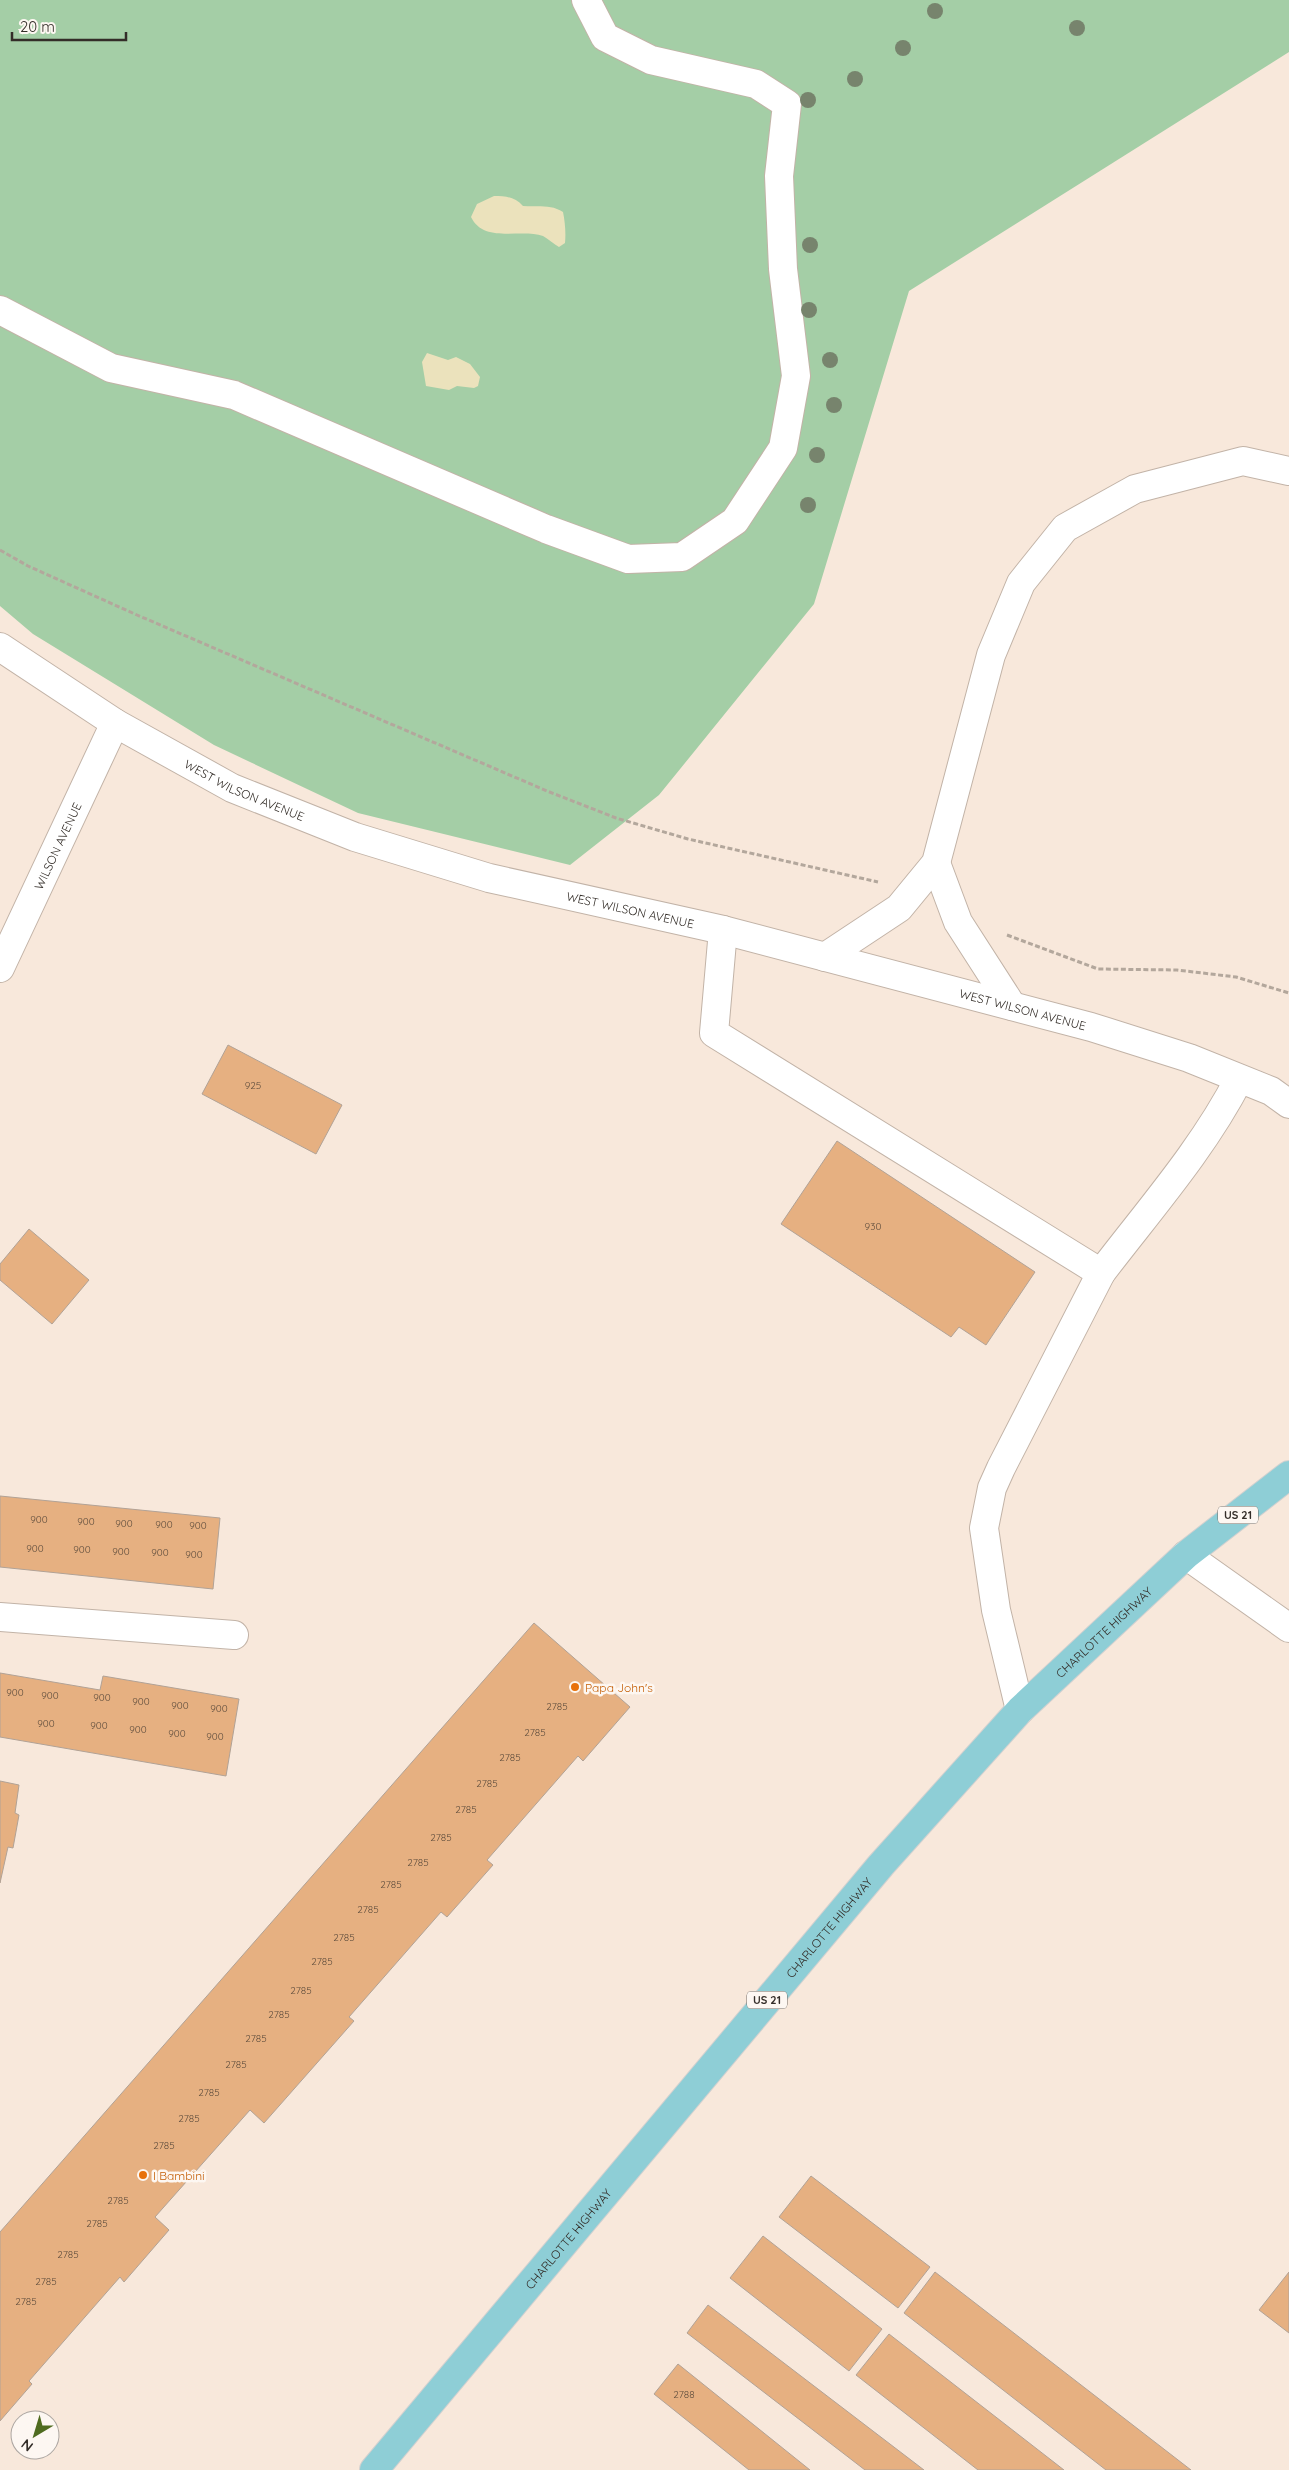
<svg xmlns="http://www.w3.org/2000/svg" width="1289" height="2470" viewBox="0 0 1289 2470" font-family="Quicksand,sans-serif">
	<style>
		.green { fill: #a4cea6 }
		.sand { fill: #ebe2bc }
		.building { fill: #e6b081; stroke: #b1a296 }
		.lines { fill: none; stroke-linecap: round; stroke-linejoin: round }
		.minor-casing { stroke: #c2b3a7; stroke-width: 30 }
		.major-casing { stroke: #d2d1d0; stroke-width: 30 }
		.path { stroke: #b3a79c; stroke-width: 3; stroke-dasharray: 5 2.5; stroke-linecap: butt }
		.minor { stroke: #fff; stroke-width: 28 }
		.major { stroke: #8eced6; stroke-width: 28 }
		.tree { fill: #77846d }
		.food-dot { fill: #e8710a; stroke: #fdf7f2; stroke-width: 2 }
		.labels { text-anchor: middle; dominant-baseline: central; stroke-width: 5; stroke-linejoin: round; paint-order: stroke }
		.number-label { font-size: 10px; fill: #604e3e }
		.shield { fill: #fdf7f2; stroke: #706a65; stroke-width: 1 }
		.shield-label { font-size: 11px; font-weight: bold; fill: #332d28 }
		.street-label { font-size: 12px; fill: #332d28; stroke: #fdf7f2 }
		.food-label { font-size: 12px; fill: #c56008; stroke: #fdf7f2; text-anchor: start }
	</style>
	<rect width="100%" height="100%" fill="#f8e8db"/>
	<path class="green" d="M0,0H1289V52L909,291L814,604L659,795L570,865L358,813L214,745L33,634L0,606Z"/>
	<path class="sand" d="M494,196C506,196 515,197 523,206C538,207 551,204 563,212C565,222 566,233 565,243L559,247C554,244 548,239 543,236C521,228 484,244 471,217L477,204Z
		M427,353L448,360L456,357L470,364L480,377L478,386L474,388L457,386L449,390L426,386L422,362Z"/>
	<path class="building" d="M228,1045L342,1105L316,1154L202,1094Z
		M837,1141L1035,1272L986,1345L959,1327L951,1337L781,1224Z
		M29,1229L89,1280L52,1324L0,1280V1264Z
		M0,1496L220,1518L213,1589L0,1567Z
		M534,1623L630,1707L583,1761L578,1756L487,1860L493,1865L447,1917L441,1912L349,2017L354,2021L264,2123L250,2110L155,2217L169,2230L124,2282L120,2277L29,2381L32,2384L0,2421V2232Z
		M0,1673L100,1690L103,1676L239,1699L226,1776L0,1737Z
		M0,1781L19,1785L15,1813L19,1815L13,1848L8,1847L0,1883Z
		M811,2176L930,2267L898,2308L779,2217Z
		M763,2236L882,2329L849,2371L730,2278Z
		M935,2272L1191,2470H1106L904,2313Z
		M1289,2272V2333L1259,2310Z
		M708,2305L924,2470H865L687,2333Z
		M889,2334L1064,2470H978L856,2375Z
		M678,2364L810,2470H749L654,2394Z"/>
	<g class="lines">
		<defs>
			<g id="minor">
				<path d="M0,310L111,368L234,395L546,529L628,559L682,557L735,521L783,448L796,376L783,269L779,176L787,104L756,84L651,60L605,37L586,0"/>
				<path id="s1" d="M0,647L115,723L232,788L355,837L489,878L723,930L1091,1027L1189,1058L1271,1091L1289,1104"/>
				<path d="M936,863L958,922L1012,1006"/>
				<path d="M723,930L714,1033L1101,1273C1149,1210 1203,1149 1239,1079"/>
				<path d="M825,957L899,908L936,863L991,655L1021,583L1065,528L1135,489L1243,461L1289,471"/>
				<path id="s2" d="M0,968L115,723"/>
				<path d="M1186,1555L1289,1628"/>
				<path d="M0,1617L234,1635"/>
				<path d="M1020,1710L996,1610L984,1528L992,1488L1001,1468L1101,1273"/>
			</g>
			<g id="major">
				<path id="s3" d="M374,2470L881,1865L1020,1710L1186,1555L1289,1475"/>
			</g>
		</defs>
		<use href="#minor" class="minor-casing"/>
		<use href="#major" class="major-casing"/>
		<path class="path" d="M0,550L28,566L137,615L547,791L616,818L688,839L878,882
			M1007,935L1098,969L1177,970L1236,977L1289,993"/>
		<use href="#minor" class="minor"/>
		<use href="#major" class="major"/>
	</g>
	<g class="tree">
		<circle cx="935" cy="11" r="8"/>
		<circle cx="1077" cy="28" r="8"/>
		<circle cx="903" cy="48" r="8"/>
		<circle cx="855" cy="79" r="8"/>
		<circle cx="808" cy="100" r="8"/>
		<circle cx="810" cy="245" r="8"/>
		<circle cx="809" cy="310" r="8"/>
		<circle cx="830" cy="360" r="8"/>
		<circle cx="834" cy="405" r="8"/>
		<circle cx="817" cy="455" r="8"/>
		<circle cx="808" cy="505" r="8"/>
	</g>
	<g class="food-dot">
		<circle cx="575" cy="1687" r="5"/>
		<circle cx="143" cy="2175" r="5"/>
	</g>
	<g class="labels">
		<g class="number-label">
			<text x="253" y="1085">925</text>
			<text x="873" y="1226">930</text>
			<text x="39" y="1519">900</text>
			<text x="86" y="1521">900</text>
			<text x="124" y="1523">900</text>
			<text x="164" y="1524">900</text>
			<text x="198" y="1525">900</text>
			<text x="35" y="1548">900</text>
			<text x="82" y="1549">900</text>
			<text x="121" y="1551">900</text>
			<text x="160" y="1552">900</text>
			<text x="194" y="1554">900</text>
			<text x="15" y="1692">900</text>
			<text x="50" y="1695">900</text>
			<text x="102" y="1697">900</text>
			<text x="141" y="1701">900</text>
			<text x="180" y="1705">900</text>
			<text x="557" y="1706">2785</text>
			<text x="219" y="1708">900</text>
			<text x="46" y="1723">900</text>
			<text x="99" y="1725">900</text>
			<text x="138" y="1729">900</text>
			<text x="535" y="1732">2785</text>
			<text x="177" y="1733">900</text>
			<text x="215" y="1736">900</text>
			<text x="510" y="1757">2785</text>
			<text x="487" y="1783">2785</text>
			<text x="466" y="1809">2785</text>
			<text x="441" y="1837">2785</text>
			<text x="418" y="1862">2785</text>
			<text x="391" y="1884">2785</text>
			<text x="368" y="1909">2785</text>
			<text x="344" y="1937">2785</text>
			<text x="322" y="1961">2785</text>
			<text x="301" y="1990">2785</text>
			<text x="279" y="2014">2785</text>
			<text x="256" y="2038">2785</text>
			<text x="236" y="2064">2785</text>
			<text x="209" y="2092">2785</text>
			<text x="189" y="2118">2785</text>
			<text x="164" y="2145">2785</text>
			<text x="118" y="2200">2785</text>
			<text x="97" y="2223">2785</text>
			<text x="68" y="2254">2785</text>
			<text x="46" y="2281">2785</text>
			<text x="26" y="2301">2785</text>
			<text x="684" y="2394">2788</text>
		</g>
		<g class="shield">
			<rect x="1218" y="1506.5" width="40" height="17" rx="4"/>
			<rect x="747" y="1991.5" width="40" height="17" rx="4"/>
		</g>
		<g class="shield-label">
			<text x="1238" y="1515">US 21</text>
			<text x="767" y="2000">US 21</text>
		</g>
		<g class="street-label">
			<text stroke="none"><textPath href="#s1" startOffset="284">WEST WILSON AVENUE</textPath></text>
			<text stroke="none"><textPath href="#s2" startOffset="135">WILSON AVENUE</textPath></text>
			<text stroke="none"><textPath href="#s1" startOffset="689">WEST WILSON AVENUE</textPath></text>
			<text stroke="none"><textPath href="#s1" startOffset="1094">WEST WILSON AVENUE</textPath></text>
			<text stroke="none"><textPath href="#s3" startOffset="1112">CHARLOTTE HIGHWAY</textPath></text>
			<text stroke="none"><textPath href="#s3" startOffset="708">CHARLOTTE HIGHWAY</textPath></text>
			<text stroke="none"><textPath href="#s3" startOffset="302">CHARLOTTE HIGHWAY</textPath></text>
		</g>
		<g class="food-label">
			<text x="585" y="1687">Papa John's</text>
			<text x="153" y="2175">I Bambini</text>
		</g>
	</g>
	<g transform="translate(35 2435) rotate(218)"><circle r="24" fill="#fdf7f2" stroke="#aca6a1"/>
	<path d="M0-4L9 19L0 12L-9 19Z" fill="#4f6b1f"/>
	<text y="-8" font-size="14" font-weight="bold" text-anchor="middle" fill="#332d28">N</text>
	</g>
	<path d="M12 32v8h114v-8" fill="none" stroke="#332d28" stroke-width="2.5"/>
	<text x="20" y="32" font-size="15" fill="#332d28" stroke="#fdf7f2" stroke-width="4" paint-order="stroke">20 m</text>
</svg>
